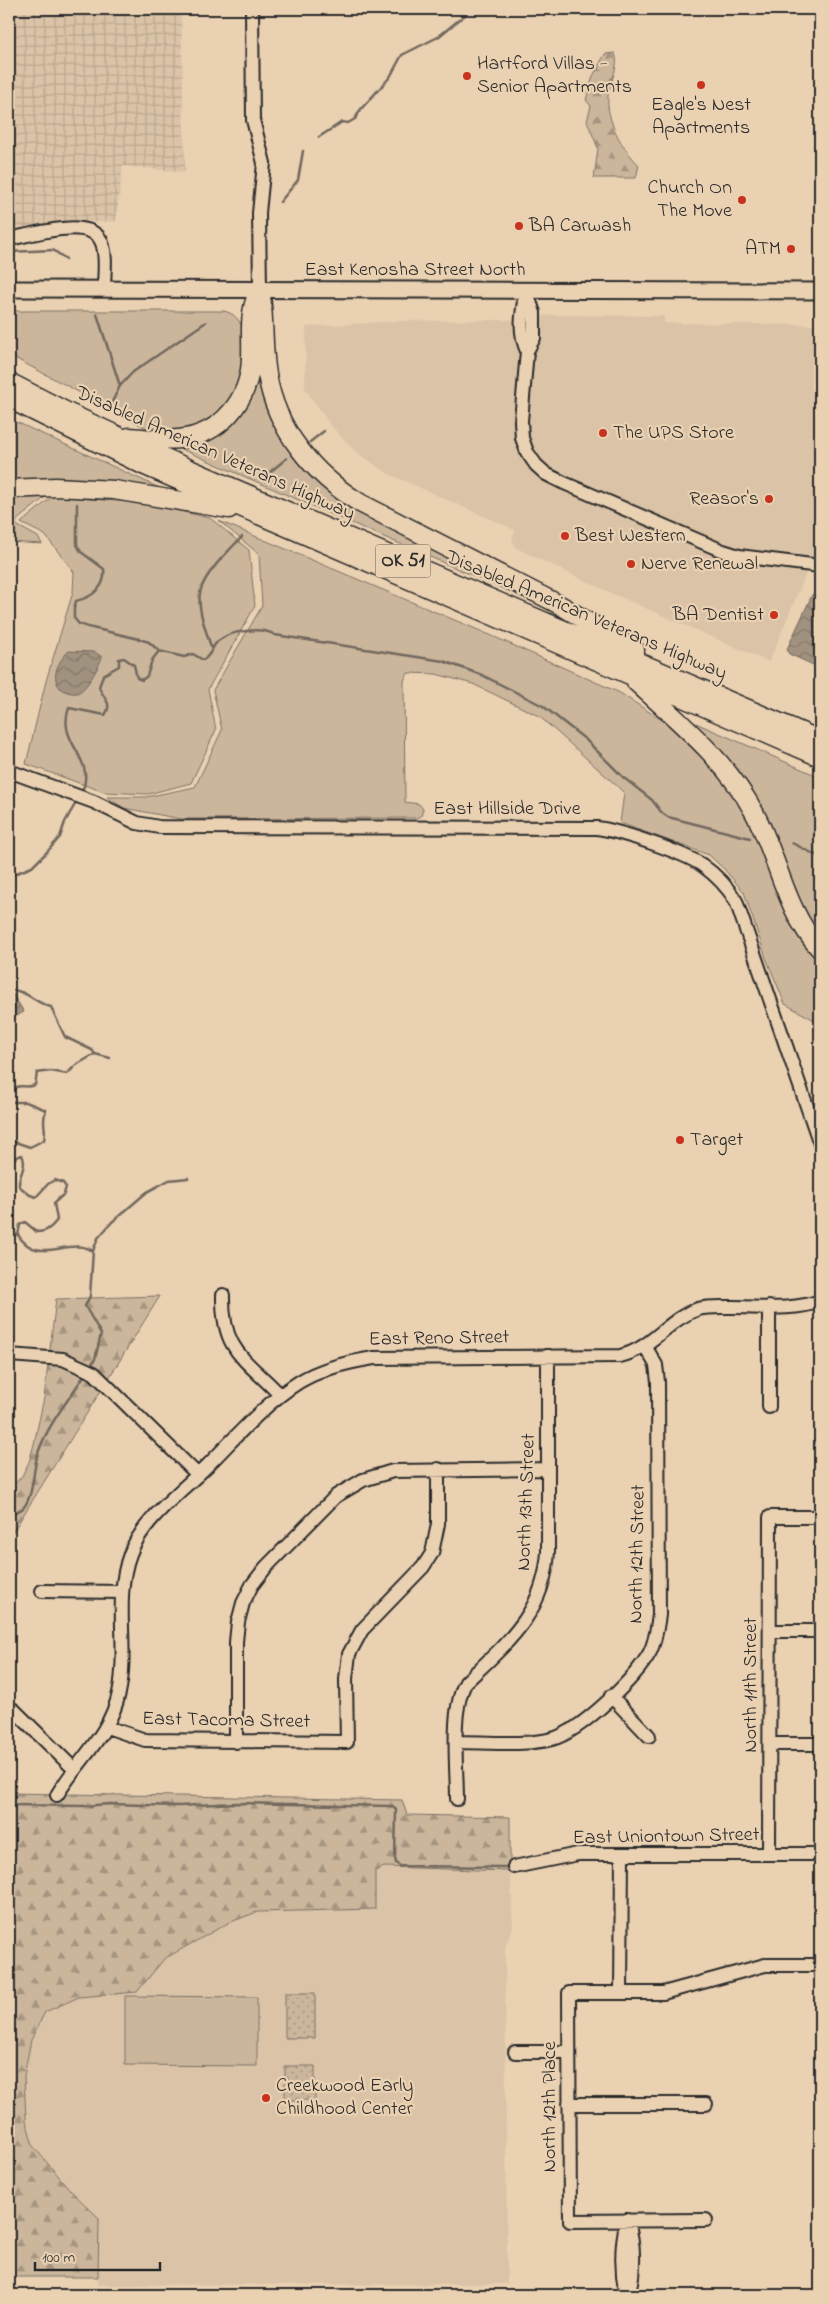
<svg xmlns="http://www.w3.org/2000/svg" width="829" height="2304" viewBox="0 0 829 2304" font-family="'Indie Flower',sans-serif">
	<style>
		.built { fill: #dac3a7 }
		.industrial { fill: url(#industrial-grid) }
		.grass { fill: #cbb69c; stroke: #7b7064 }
		.forest { fill: url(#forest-firs); stroke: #7b7064 }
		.park { fill: url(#park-dots); stroke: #7b7064 }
		.water { fill: url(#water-waves); stroke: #72685d }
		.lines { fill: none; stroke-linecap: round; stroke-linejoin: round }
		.stream { stroke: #72685d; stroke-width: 2.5 }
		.minor-casing { stroke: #2b2b2b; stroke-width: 16 }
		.major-casing { stroke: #2b2b2b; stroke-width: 19 }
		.highway-casing { stroke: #2b2b2b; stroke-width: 21 }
		.minor { stroke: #ead1b2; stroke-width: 12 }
		.major { stroke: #ead1b2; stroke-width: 15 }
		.highway { stroke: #ead1b2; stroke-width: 18 }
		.poi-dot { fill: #c8321e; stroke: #ead1b2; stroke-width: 2 }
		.labels { text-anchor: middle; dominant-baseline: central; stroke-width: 4.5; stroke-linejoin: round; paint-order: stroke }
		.shield { fill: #ead1b2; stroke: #645d54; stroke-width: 1 }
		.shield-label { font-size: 19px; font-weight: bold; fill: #2b2b2b }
		.poi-label { font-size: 20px; fill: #2b2b2b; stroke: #ead1b2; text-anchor: start }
		.street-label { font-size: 20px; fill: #2b2b2b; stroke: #ead1b2 }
	</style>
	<defs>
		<pattern id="industrial-grid" width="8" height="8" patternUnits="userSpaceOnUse" patternTransform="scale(1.25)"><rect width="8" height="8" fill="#dac3a7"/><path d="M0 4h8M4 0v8" fill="none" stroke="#bba890"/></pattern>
		<pattern id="forest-firs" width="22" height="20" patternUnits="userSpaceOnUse" patternTransform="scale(1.25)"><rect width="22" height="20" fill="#cbb69c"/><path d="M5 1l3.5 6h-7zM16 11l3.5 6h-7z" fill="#a5947f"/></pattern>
		<pattern id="park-dots" width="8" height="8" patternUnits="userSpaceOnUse" patternTransform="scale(1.25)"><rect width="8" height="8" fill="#cbb69c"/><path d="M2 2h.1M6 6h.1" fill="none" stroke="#a5947f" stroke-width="1.8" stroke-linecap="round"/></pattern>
		<pattern id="water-waves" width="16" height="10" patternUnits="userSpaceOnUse" patternTransform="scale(1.25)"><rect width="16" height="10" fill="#a1917f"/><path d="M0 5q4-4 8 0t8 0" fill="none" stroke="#837768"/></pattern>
	</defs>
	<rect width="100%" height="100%" fill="#ead1b2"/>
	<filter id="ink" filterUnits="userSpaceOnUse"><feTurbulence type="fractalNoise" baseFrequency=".02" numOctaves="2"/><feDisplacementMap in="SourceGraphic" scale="10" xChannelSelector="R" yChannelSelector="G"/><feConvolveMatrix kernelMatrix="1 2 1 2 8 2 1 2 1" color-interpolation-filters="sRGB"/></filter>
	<g filter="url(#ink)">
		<path class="built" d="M552,315L664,316V323L820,325V563L808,569L769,662L611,593L516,548L512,540L515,530L389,474L356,452L332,427L305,389L306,327L398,321L506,320Z
			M384,1867L510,1871L513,1927L505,1947L507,2284L98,2285L99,2218L71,2191L33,2146L26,2120L24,2076L31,2040L45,2012L79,1997L137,1992L164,1959L228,1923L257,1911L306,1909Z"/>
		<path class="industrial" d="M9,9H181L185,172L123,166L116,221L9,228Z"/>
		<path class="grass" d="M9,311H224C261,319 243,393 223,412C206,429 178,433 154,432L9,355Z
			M258,366L304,467L336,497L557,612L174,446L200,441Z
			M9,418L14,421L175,495L9,485Z
			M48,495L17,520L16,525L38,537L42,544L9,542V497Z
			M53,496L143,503L210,518L249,550L255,606L208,689L216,730L191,783L148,794L104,792L26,764L46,681L73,592L74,572L45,535L21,523Z
			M219,521L490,635L620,693L677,730L732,787L820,957V1023L785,1004L766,958L744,892L724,869L709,855L620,823L624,793L616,785L539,716L473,684L436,674L408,673L404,681L405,802L419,804L423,809L421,816L415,818L181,819L124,808L107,797H146L195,787L222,730L213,690L262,606L259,554Z
			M691,721L820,777V944L811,932L776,849Z
			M125,1996L257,1997V2066L125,2065Z"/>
		<path class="forest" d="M615,53C620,66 610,81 608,95C606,121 621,147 639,165L636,178H594L598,148L587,121L591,106L586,100L593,76L605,54Z
			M160,1296L9,1538V1490L22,1476L29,1462L34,1444L44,1398L56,1299Z
			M9,1793L402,1800L407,1815L510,1817V1871L384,1867L375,1871V1909L257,1912L228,1923L164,1959L137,1992L79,1997L45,2012L31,2040L24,2076L26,2120L33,2146L71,2191L99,2218L98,2277H9Z"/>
		<path class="park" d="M285,1993H315V2038H285Z
			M285,2066H315V2100H285Z"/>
		<path class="water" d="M820,586V668L789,654L787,649L812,595Z
			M69,651L95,652L102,657C100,665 86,691 77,693C72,694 67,692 62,690C49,678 58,661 69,651Z
			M9,988L24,1012L16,1016L9,1025Z"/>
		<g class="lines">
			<path class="stream" d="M319,137L342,122L348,123L355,119L361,109L390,77L402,55L438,37L465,15L470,9
				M280,202L298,180L303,151
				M9,252L53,250L66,259
				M97,314L120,386
				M111,404L120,386L133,372L206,322
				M310,442L324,431
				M270,472L287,458
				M77,504V545L81,552L104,569C106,587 93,597 76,601L74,609V618L79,624L88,627L139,639L149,642L159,651L152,660L147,676L142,680L137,678L134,665L124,658L119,659V666L103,675L99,687C102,697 114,703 105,715L69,708C56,743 97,758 82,792
				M212,650C207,633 197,610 200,593C203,575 229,550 242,537
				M159,651L184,657L193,654L203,660C211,656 212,646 218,641C230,631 261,626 275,635L443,661L482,675L543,706L586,740L624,778L652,800L662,813L668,817L750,838
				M792,843L820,857
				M9,876L32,867L47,852L60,837L65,822L78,799
				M9,943L11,950L9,959
				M9,988L11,990C26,990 37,1004 51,1007L65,1037L92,1050L95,1054L76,1065L67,1074L51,1071L37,1073L35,1085C23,1090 19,1080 9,1094L10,1099L13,1102H26L46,1110C41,1123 47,1128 44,1140L30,1147L9,1140
				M95,1054L110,1058
				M9,1160L22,1155C28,1166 18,1175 19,1186L30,1195L36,1197L48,1184L55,1180L63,1183L66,1187L64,1194L54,1203L57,1220C51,1228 46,1232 37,1232L25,1222L20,1225L18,1235C39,1267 68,1236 93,1251L90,1296L85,1306L101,1334L95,1359L90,1367
				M9,1233L18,1235
				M93,1251L98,1238L112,1222L147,1192L169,1180L188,1178
				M9,1514C13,1512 20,1511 23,1508C34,1497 33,1467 38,1453C49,1422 69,1400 85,1374
				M9,1805L83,1806L110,1804L179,1806L235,1803L392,1806L396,1810L395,1858L396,1863L400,1866L505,1867"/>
			<defs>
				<path id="minor" d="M252,9L253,120L264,163L259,213L260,289
					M9,239C31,235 92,215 102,243C107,256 104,275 104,289
					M526,290L534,313V338L527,351L521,421L522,438L527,452L536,465L546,474L564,483L723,551L739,556L820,566
					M526,290C522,312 518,331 527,351
					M9,771L94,802L137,823L159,827L597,828C621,831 682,852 702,865C716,875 727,886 736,901L820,1144
					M223,1295C222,1352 245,1358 280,1395
					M9,1355L63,1359L94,1373L198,1475
					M769,1407V1307
					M42,1591L122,1592
					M770,1631H820
					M611,1696L649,1736
					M14,1710L74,1769
					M107,1727L145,1740L347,1742L346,1679L349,1654L362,1630L423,1567L432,1553L438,1524V1469
					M236,1742V1642L238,1622L243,1603L252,1585L266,1567L336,1496L363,1480L393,1471L548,1469
					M457,1742C486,1742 524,1746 552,1739C580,1732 636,1678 650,1652C656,1640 657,1628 659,1615L658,1382L656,1365L645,1346
					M770,1744H820
					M57,1795C78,1760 110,1735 119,1693C129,1647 113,1600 130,1554C143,1519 181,1492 207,1466C236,1437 264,1404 299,1382C322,1368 348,1362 374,1358L620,1356C652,1349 668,1319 698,1309C709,1306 721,1307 733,1307C761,1307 793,1311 820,1301
					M457,1799C457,1766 450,1709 466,1682C508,1642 544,1613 548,1552V1356
					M769,1854L770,1517H820
					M514,1867L578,1854H820
					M621,1993L622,1855
					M515,2052H568
					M569,2104H706
					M627,2220C635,2243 635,2272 628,2295
					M706,2220L570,2221L569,1993H663L765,1965H820
					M626,2295C621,2271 621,2244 627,2220"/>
				<path id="major" d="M9,289L820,291"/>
				<path id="highway" d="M260,289C265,317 262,346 267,374C276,430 313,474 360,503L560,605L635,650
					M9,382L71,414L187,468L820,740
					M9,399L143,465L820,757
					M129,437C146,438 163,441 179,439C221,435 250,400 251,358C252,335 248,317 257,295
					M9,489L55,487L114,490L229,509
					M636,682C678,721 726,760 754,812C778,856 785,911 820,949"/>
			</defs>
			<use href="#minor" class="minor-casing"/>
			<use href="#major" class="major-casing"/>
			<use href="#highway" class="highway-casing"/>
			<use href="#minor" class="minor"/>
			<use href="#major" class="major"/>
			<use href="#highway" class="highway"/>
		</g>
	</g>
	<g class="poi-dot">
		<circle cx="467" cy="76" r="5"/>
		<circle cx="701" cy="85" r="5"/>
		<circle cx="742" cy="200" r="5"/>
		<circle cx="519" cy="226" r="5"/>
		<circle cx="791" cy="249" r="5"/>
		<circle cx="603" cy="433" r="5"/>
		<circle cx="769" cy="499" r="5"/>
		<circle cx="565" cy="536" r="5"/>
		<circle cx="631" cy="564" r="5"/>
		<circle cx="774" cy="615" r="5"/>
		<circle cx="680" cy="1140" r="5"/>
		<circle cx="266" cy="2098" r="5"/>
	</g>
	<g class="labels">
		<rect class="shield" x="375.5" y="544.5" width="55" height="33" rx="4"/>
		<g class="shield-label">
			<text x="403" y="561">OK 51</text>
		</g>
		<g class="poi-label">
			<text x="477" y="64">Hartford Villas -<tspan x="477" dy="23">Senior Apartments</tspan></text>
			<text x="701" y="105" text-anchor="middle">Eagle's Nest<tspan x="701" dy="23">Apartments</tspan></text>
			<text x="732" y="188" text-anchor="end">Church On<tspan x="732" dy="23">The Move</tspan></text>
			<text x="529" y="226">BA Carwash</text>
			<text x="781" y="249" text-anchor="end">ATM</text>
			<text x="613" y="433">The UPS Store</text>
			<text x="759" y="499" text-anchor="end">Reasor's</text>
			<text x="575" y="536">Best Western</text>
			<text x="641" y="564">Nerve Renewal</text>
			<text x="764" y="615" text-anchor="end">BA Dentist</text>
			<text x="690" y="1140">Target</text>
			<text x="276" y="2086">Creekwood Early<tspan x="276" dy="23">Childhood Center</tspan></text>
		</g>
		<g class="street-label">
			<text x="415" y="270">East Kenosha Street North</text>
			<text transform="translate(215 454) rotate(24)">Disabled American Veterans Highway</text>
			<text transform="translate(586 616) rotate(23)">Disabled American Veterans Highway</text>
			<text x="507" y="809">East Hillside Drive</text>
			<text transform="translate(439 1339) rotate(-1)">East Reno Street</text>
			<text transform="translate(527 1502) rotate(-88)">North 13th Street</text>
			<text transform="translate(638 1554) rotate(-89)">North 12th Street</text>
			<text transform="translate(751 1685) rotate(-90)">North 11th Street</text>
			<text transform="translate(226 1721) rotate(1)">East Tacoma Street</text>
			<text transform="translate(666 1837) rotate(-1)">East Uniontown Street</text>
			<text transform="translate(550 2107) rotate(-90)">North 12th Place</text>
		</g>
	</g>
	<rect width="829" height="2304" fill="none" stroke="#ead1b2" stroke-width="30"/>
	<rect x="15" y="15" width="799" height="2274" fill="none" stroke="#2b2b2b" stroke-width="2" filter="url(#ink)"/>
	<path d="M35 2262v8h125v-8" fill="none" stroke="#2b2b2b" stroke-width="2.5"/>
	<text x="42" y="2262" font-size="15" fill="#2b2b2b" stroke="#ead1b2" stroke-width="4" paint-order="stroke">100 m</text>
</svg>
